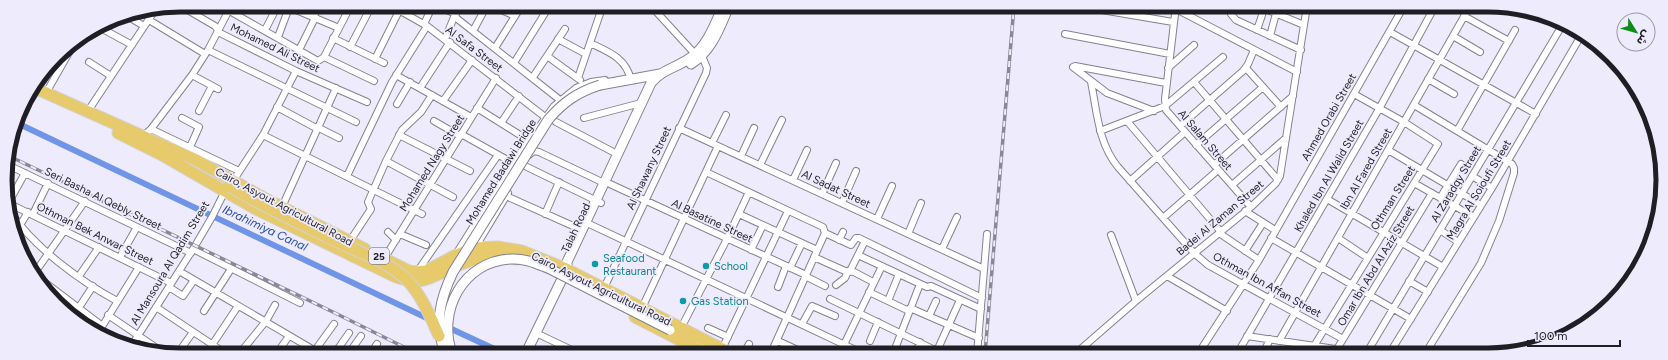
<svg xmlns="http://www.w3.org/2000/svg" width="1668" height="360" viewBox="0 0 1668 360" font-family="Figtree,'Noto Sans Arabic',sans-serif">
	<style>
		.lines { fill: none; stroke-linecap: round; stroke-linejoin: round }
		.canal { stroke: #7095e6; stroke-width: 6 }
		.minor-casing { stroke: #848291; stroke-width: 8 }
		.secondary-casing { stroke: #848291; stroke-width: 11 }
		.trunk-casing { stroke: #d2d2d3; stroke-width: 13 }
		.minor { stroke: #fff; stroke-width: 6 }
		.secondary { stroke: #fff; stroke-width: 9 }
		.trunk { stroke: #e6ca6b; stroke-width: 11 }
		.rail-casing { stroke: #898894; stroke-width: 3.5 }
		.rail { stroke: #edebfc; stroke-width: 2; stroke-dasharray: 6; stroke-linecap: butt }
		.secondary-bridge-casing { stroke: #848291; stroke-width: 11; stroke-linecap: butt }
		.trunk-bridge-casing { stroke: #d2d2d3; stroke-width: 13; stroke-linecap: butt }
		.secondary-bridge { stroke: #fff; stroke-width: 9 }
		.trunk-bridge { stroke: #e6ca6b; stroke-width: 11 }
		.culture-dot { fill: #0f9aa8; stroke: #edebfc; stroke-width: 1.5 }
		.labels { text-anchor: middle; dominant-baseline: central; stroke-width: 3.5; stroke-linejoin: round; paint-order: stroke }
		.shield { fill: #edebfc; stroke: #5d5c65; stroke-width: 1 }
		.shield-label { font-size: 10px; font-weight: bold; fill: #1f1e24 }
		.street-label { font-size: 11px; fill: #1f1e24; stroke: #edebfc }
		.culture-label { font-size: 11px; fill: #0d838f; stroke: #edebfc; text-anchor: start }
		.water-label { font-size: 12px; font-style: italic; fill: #254aa7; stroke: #edebfc }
		.rim { fill: none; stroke: #1f1e24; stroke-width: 5 }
	</style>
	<rect width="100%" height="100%" fill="#edebfc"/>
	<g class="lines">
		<path class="canal" d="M17,123L431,320
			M445,326L503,353"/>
		<defs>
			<path id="minor" d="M179,5L215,26L220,33L296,71L367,102
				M219,5L318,61L324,57L351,5
				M386,5L404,13L427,26L545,117
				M435,5L456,14
				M490,5L515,16
				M651,6L695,54
				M1078,6L1173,22
				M1176,6L1165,99L1166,110L1251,207
				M1233,6L1231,14L1236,20L1301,50
				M1258,6L1304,25
				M289,7L339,28
				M1496,7L1505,11L1508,7
				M1176,9L1297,72
				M127,16L144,26
				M1464,16L1509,41
				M314,17L318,5
				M455,17L560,100
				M149,20L205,54
				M424,24L433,5
				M99,27L132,45
				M265,30L278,5
				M1257,30L1265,6
				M473,31L487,5
				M1390,32L1536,114
				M1065,34L1170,54
				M1270,36L1278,6
				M1453,36L1480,52
				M278,37L290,5
				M333,38L384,63
				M445,39L459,5
				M558,39L586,54
				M590,43C609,52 626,58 631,80
				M350,47L372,5
				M495,48L522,5
				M208,50L356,122
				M299,50L315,18
				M547,56L580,80
				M324,57L374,81
				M375,59L402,5
				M89,62L111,76
				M514,63L550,5
				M1168,68L1194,45
				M1246,68L1281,107
				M192,75L218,89
				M396,75L471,117
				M533,77L565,29
				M578,78L603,5
				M1428,79L1454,94
				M1091,82C1097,111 1098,143 1118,167L1194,253L1208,265L1343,339
				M1194,82L1278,180
				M420,88L450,42
				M46,93L75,42
				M443,101L472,60
				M397,104L410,82
				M1414,105L1512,164L1514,168V173L1499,221L1481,263L1425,354
				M277,107L316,128
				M477,108L528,140
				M88,111L155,10
				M199,111L212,86
				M1154,111L1107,93L1073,67L1075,66L1166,83
				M182,118L199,127L190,147
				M584,118L641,103
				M434,121L460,136
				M1127,121L1221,232
				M556,122L617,154
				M501,123L519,96
				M1180,126L1243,71L1248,64L1254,50
				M317,127L339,138
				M679,128L984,269
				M151,129L239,171
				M1100,131L1165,106L1223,57
				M1457,131L1515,30
				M461,134L513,163
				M263,135L422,214
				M399,135L470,171
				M143,136L151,129L192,75L208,50L229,10
				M712,143L726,115
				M1196,145L1263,87
				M1388,150L1481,205
				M529,155L534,151L539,152L604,183
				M741,156L754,128
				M386,161L453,197
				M6,164L191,253
				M523,165L601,203
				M760,165L782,120
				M1214,165L1293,96
				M706,172L823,227L825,233
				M347,176L392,82L427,26
				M1472,176L1492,188
				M793,180L807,150
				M233,181L263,135L296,71
				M1130,181L1185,132
				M1414,183L1474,217
				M610,184L806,275
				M1232,185L1286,138
				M822,194L836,163
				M506,196L582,230
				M1440,198L1461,164
				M1327,199L1443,267
				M10,200L25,173
				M842,203L856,171
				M10,204L171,283
				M282,207L336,88
				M1245,211L1275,230
				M11,213C35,248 80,281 117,301
				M33,214L48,183
				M545,214L559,182
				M739,214L817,250
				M1163,218L1218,170
				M877,219L892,186
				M585,222L864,354
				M13,230L22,222L28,212
				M1440,230L1458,242
				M388,232L396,240
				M825,233L851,245L856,238H859L982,298
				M1219,233L1259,260
				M400,234L426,245
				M908,234L921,203
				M1111,235L1136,301
				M1271,238L1411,319
				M1338,238L1368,258
				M839,240L843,232
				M350,241L371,209L368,202L386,161L402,130L421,112L432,95
				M475,248L508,193
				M193,249L300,303
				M942,249L957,217
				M751,250L763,225
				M1245,251L1263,223
				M456,254L513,163L554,106L576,88L591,82L605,80
				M858,255L927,287L931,286L981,309
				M120,257L137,227
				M814,257L845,271L854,272L873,282
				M384,259L496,78
				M790,268L802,243
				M179,271L319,353
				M850,271L865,241
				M417,272L498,155
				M34,274L85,201
				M35,275L101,325
				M79,276L99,247
				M805,276L825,286
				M1167,276L1227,311
				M1409,281L1428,292
				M836,285L845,278L848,271
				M169,287L183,296L194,280
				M778,287L786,266
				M604,288L706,73L707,68L702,56
				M869,292L909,311
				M830,299L943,354
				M888,301L899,274
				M156,307L225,353
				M642,308L718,146
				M910,308L979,338
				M204,311L231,269
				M74,315L93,286
				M108,315L164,353
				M929,316L936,301
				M802,324L812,306L835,316
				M681,328L727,239L749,192
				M708,328L728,337
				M98,333L139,267
				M536,333L578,353
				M1247,336L1369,354
				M778,341L804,353
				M870,341L878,322
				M1279,341L1470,6
				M132,345L195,246L212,217L225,191
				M212,345L238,306
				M1314,346L1438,144L1404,122L1354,94
				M722,349L788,211
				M1337,349L1432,193
				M178,353L193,332
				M240,353L266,321L275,305
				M277,353L289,336
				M313,353L334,324
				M335,353L349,333
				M349,353L361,336
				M371,353L377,344
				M744,353L749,344
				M771,353L825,233
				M840,353L882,266
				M936,353L960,300
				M893,354L920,284
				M915,354L920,342
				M977,354L987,234
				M1075,354L1136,301L1251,207L1276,183L1280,176L1286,138L1307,6
				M1198,354L1259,260L1404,6
				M1237,354L1379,109L1435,6
				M1263,354L1270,339
				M1366,354L1563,24
				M1389,354L1492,188L1582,34"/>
			<path id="secondary" d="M691,64C712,51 720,27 729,6
				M600,85L660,74
				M700,345L716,353
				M526,353L562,279L567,269V262L651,83C661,70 676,68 690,58C707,47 715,24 723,6"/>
			<path id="trunk" d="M35,88L196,160L264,198L365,249
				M118,133L164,156L256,209L396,277C403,279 409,282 417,281C426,281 434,276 443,272C467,261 488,251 516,259
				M385,259L409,271L417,272L426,271L454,256L475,248L498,247L522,251L564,268L730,353
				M635,317L705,353"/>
		</defs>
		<use href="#minor" class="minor-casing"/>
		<use href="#secondary" class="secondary-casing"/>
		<use href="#trunk" class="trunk-casing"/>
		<use href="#minor" class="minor"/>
		<use href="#secondary" class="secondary"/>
		<use href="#trunk" class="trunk"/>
		<defs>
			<path id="rail" d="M9,156L335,313L416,353
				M985,354L1014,6"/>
		</defs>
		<use href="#rail" class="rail-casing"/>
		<use href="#rail" class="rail"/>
		<defs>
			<path id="secondary-bridge" d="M445,353C434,324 440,299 453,272L548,120C563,102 578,92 600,85
				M452,353C437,311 463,261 511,259C525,258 537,264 550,269L670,330"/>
			<path id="trunk-bridge" d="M229,186C264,207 301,224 338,242C361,253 389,262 407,280C422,296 430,316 439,336"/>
		</defs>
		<use href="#secondary-bridge" class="secondary-bridge-casing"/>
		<use href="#trunk-bridge" class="trunk-bridge-casing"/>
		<use href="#secondary-bridge" class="secondary-bridge"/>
		<use href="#trunk-bridge" class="trunk-bridge"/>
	</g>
	<g class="culture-dot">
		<circle cx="595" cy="264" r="4"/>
		<circle cx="706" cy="266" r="4"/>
		<circle cx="683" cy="301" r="4"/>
	</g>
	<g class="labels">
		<rect class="shield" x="369" y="248" width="20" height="16" rx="3"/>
		<g class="shield-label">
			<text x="379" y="256">25</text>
		</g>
		<g class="street-label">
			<text transform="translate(275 48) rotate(26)">Mohamed Ali Street</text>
			<text transform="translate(474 49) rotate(37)">Al Safa Street</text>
			<text transform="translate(1329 117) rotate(-60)">Ahmed Orabi Street</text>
			<text transform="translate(1205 140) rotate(49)">Al Salam Street</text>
			<text transform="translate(432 163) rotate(-58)">Mohamed Nagy Street</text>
			<text transform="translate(649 168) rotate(-65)">Al Shawany Street</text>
			<text transform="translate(1366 169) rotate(-60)">Ibn Al Fared Street</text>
			<text transform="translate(501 172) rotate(-58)">Mohamed Badawi Bridge</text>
			<text transform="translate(1329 176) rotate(-60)">Khaled Ibn Al Walid Street</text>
			<text transform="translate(1456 184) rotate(-59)">Al Zaradqy Street</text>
			<text transform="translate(836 189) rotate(25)">Al Sadat Street</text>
			<text transform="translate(1479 190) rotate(-59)">Magra Al Soioufi Street</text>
			<text transform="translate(1393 198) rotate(-58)">Othman Street</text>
			<text transform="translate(103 199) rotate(26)">Seri Basha Al Qebly Street</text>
			<text transform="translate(284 207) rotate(28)">Cairo, Asyout Agricultural Road</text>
			<text transform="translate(1220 218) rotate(-40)">Badei Al Zaman Street</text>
			<text transform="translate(712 221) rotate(25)">Al Basatine Street</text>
			<text transform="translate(576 228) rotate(-65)">Talah Road</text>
			<text transform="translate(95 234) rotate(26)">Othman Bek Anwar Street</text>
			<text transform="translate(170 263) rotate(-59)">Al Mansoura Al Qadim Street</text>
			<text transform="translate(1376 266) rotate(-59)">Omar Ibn Abd Al Aziz Street</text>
			<text transform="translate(1267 285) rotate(29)">Othman Ibn Affan Street</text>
			<text transform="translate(601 289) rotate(26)">Cairo, Asyout Agricultural Road</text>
		</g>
		<g class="culture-label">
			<text x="603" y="258">Seafood<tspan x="603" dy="13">Restaurant</tspan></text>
			<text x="714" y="266">School</text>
			<text x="691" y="301">Gas Station</text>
		</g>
		<g class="water-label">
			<text transform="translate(265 228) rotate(25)">Ibrahimiya Canal</text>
		</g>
	</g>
	<path d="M0 0H1668V360H0ZM180 12H1488A168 168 0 0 1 1656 180V180A168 168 0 0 1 1488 348H180A168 168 0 0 1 12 180V180A168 168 0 0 1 180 12Z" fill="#edebfc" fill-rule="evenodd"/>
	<path class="rim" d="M180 12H1488A168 168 0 0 1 1656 180V180A168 168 0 0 1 1488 348H180A168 168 0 0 1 12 180V180A168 168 0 0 1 180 12Z"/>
	<g transform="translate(1636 32) rotate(127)"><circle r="19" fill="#edebfc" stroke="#9b99a6"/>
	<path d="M0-3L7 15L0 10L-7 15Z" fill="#0e8d18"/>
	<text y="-6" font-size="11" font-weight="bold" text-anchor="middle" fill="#1f1e24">ش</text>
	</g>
	<path d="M1528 340v6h92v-6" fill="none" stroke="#1f1e24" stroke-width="2"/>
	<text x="1534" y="340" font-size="12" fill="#1f1e24" stroke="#edebfc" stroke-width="3" paint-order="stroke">100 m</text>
</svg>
